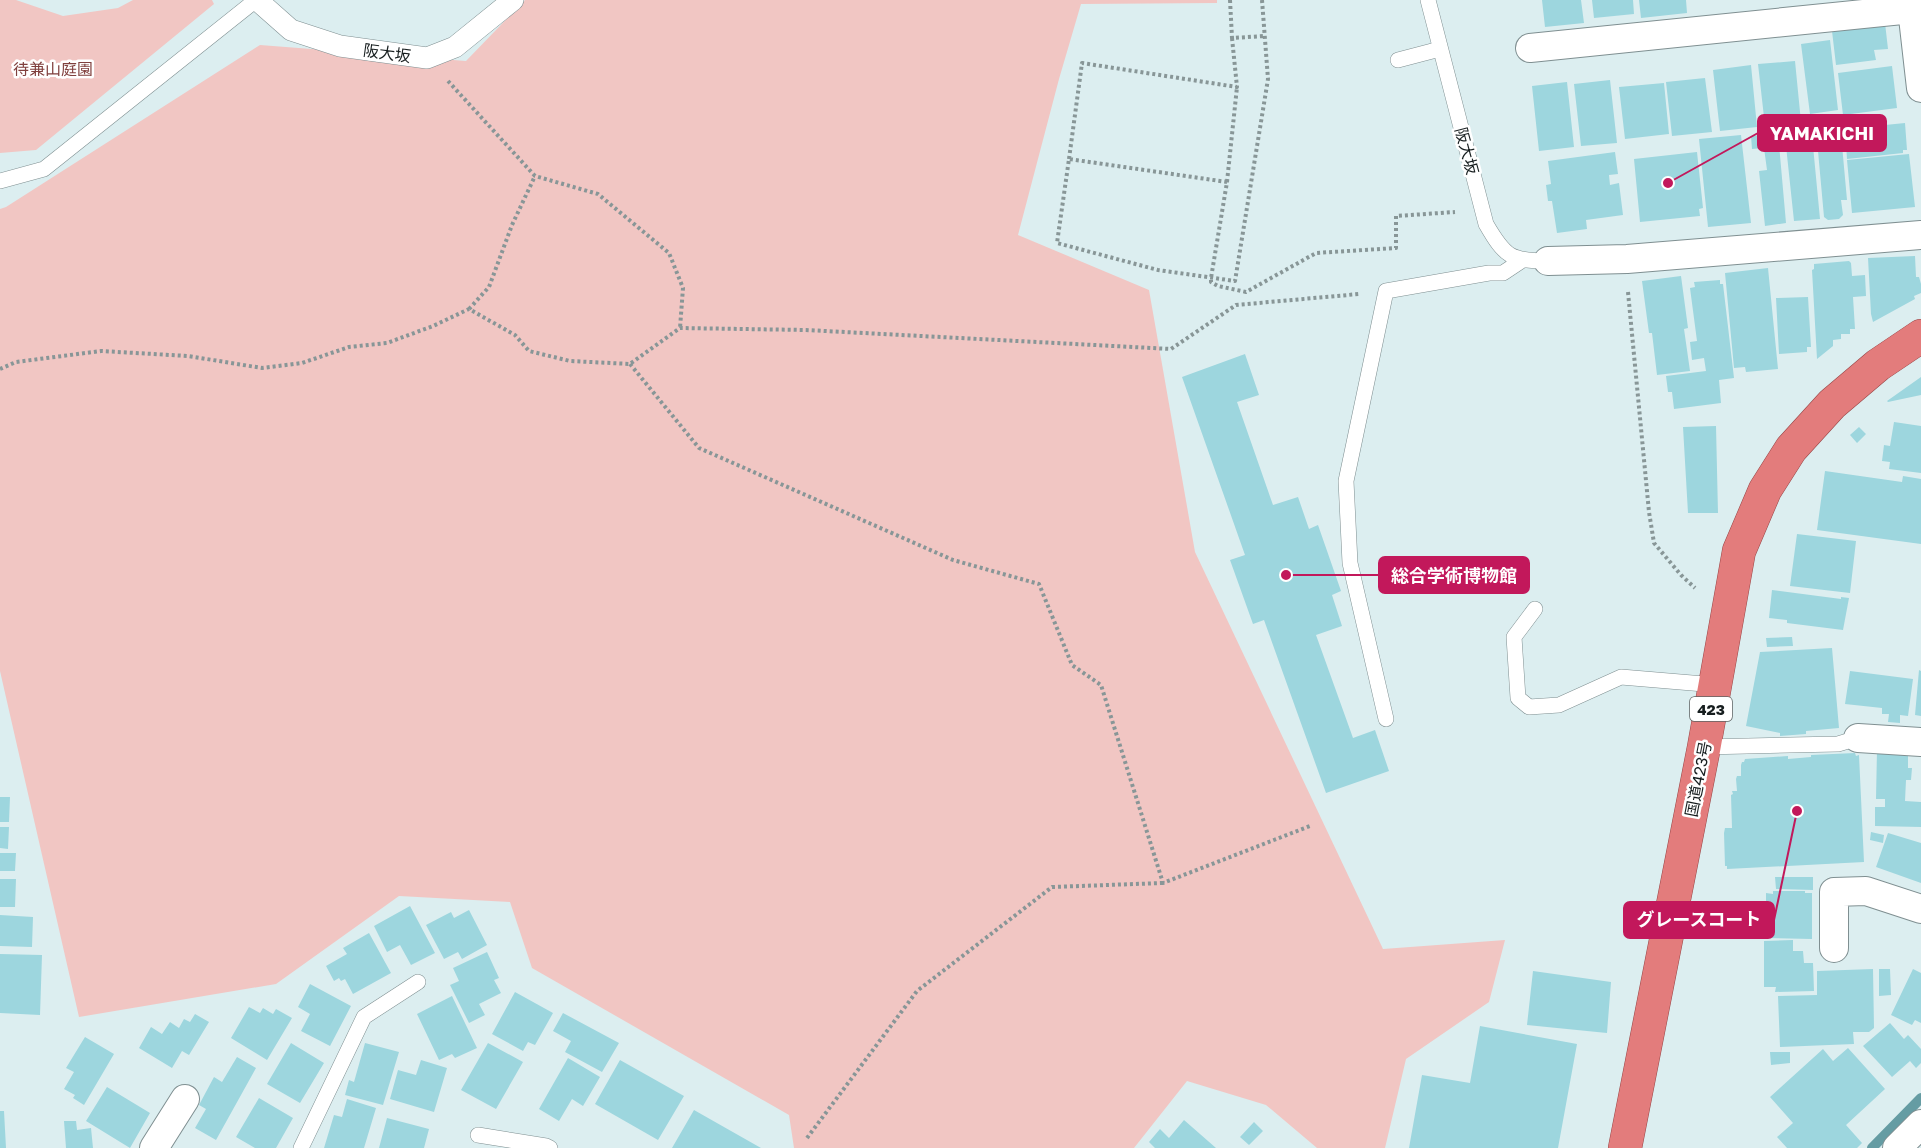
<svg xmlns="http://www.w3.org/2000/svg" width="1921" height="1148" viewBox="0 0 1921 1148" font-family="'Golos Text','Noto Sans JP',sans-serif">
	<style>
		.green { fill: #f1c6c3 }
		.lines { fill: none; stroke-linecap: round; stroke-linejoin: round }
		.stream { stroke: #659ca3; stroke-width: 10 }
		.building { fill: #9dd6de }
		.service-casing { stroke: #7f8f91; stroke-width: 16 }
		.pedestrian-casing { stroke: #7f8f91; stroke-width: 22 }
		.minor-casing { stroke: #7f8f91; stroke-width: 30 }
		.trunk-casing { stroke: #974647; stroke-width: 34 }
		.path { stroke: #889697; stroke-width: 4; stroke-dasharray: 3 3; stroke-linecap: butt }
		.service { stroke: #fff; stroke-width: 15 }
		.pedestrian { stroke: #fff; stroke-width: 21 }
		.minor { stroke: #fff; stroke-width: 28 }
		.trunk { stroke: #e37c7c; stroke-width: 33 }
		.labels { text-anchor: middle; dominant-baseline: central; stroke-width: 5; stroke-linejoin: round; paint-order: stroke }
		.shield { fill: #fff; stroke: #5d6262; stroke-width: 1.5 }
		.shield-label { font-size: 15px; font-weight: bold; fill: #171e1f }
		.street-label { font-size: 16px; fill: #171e1f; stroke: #fff }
		.park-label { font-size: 16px; fill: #80403e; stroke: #fff }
		.leader { fill: none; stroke: #c2185b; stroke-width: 2 }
		.callout-dot { fill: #c2185b; stroke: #fff; stroke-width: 2 }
		.callout { fill: #c2185b; stroke: #c2185b; stroke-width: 2 }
		.callout-label { font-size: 18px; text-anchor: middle; font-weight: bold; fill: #fff }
	</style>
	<rect width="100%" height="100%" fill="#dceef0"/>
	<path class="green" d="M0,0H16L63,16L118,8L133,0H212L214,4L36,150L0,153Z
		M525,0H1217V3L1081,4L1059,79L1018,235L1149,290L1195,552L1383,949L1505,940L1489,1002L1406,1059L1385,1148H1317L1266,1105L1187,1081L1134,1148H794L789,1115L532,968L510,902L399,896L276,984L79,1017L0,671V209L6,207L260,45L466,61Z"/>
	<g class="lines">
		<path class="stream" d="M1872,1148L1921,1098"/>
	</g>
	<path class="building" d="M1542,0H1581L1584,23L1545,27Z
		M1592,0H1633L1634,14L1594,18Z
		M1639,0H1686L1687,13L1641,18Z
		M1885,23L1888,49L1874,50L1876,60L1836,65L1832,31H1834V28Z
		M1830,40L1838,110L1810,114L1801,44Z
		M1795,61L1801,122L1765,126L1758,64Z
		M1751,65L1757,127L1720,131L1713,70Z
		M1892,66L1897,108L1843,115L1838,73Z
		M1705,78L1712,132L1672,136L1666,82Z
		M1610,80L1617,143L1581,146L1574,84Z
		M1567,82L1574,147L1539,151L1532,86Z
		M1664,83L1669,134L1625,139L1619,87Z
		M1840,123L1847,200H1841L1843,215L1839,219L1828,220L1824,217L1818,151H1822L1819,125Z
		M1905,123L1907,150H1903V153L1847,159L1845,129Z
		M1811,125L1820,219L1794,221L1784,127Z
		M1778,133L1786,223L1765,226L1759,171L1767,170L1764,148L1752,149L1751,136Z
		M1741,135L1751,223L1708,227L1699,139Z
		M1615,152L1618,174L1609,175L1610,185L1619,183L1623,215L1586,220L1587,229L1557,233L1552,201H1548L1546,185L1551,184L1548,161Z
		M1697,152L1703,208L1699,209L1700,216L1640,222L1634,159Z
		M1909,154L1915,207L1852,213L1847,160Z
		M1915,256L1916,277H1919L1921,284V293L1914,296L1915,299L1873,322L1871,314L1868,258Z
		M1849,261L1851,263L1852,276L1865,275L1866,296L1853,297L1855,329H1850V334H1841V339L1833,340V346L1817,359L1812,270L1814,269V264Z
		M1768,268L1778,369L1746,372L1745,367L1734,368L1725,273Z
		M1681,276L1688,328L1684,329L1690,371L1657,375L1652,333H1649L1642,281Z
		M1720,280V284H1723L1734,378L1719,380L1721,403L1674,409L1672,392H1668L1666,376L1706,371L1704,358L1692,360L1690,342L1697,341L1690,288L1695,287L1694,282Z
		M1808,297L1811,347H1807V352L1779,354L1776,298Z
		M1245,354L1259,395L1237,402L1273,505L1298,497L1309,529L1318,525L1341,591L1332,595L1342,626L1316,635L1353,738L1375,730L1389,771L1326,793L1264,620L1253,624L1230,560L1245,555L1182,377Z
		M1921,377V395L1888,402L1887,401Z
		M1894,422L1921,426V473L1889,469L1890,462L1882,461L1884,445L1890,446Z
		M1716,426L1718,513H1688L1683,427Z
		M1859,427L1866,434L1857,443L1850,435Z
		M1825,471L1902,482L1903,476L1921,479V544L1817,530Z
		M1797,534L1856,541L1850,593L1790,586Z
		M1772,590L1841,599V597L1849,598L1843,630L1787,623V620L1769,618Z
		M1792,637L1793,646L1767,647L1766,638Z
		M1832,648L1839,728L1806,731V734L1780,736V733L1746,726L1760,652Z
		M1919,670L1921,671V716L1915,715Z
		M1850,671L1913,679L1908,716L1900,715V723L1888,722L1889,714H1882V708L1845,704Z
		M1877,750L1908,751V768H1912L1911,780H1906L1905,801L1921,802V827L1875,826V807H1885V799H1876Z
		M1855,753L1856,756L1859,755L1864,862L1727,869V866H1725L1724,833L1725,828H1732L1731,795L1733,794L1732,791H1737L1736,779L1737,776H1741V765L1742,762H1744L1745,759L1788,756V759L1811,757V755Z
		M0,797H10L9,822H0Z
		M0,827H9L8,849L0,848Z
		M1871,832L1884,835L1883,843L1870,840Z
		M1888,833L1921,843V883L1876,867Z
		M0,853H16L15,871H0Z
		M1775,877H1813V890L1776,889Z
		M0,879H16L15,907H0Z
		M1773,891H1805V893H1812V939L1766,938V893L1773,894Z
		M410,906L435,953L411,965L400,945L387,952L374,926Z
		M469,910L487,945L462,959L458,952L444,959L426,925L451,912L454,918Z
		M0,915L33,917L32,947L0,946Z
		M369,933L391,973L353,994L345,979L341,981L339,978L334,981L326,966L347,954L343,948Z
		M1793,940V951H1803L1804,963H1813L1814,991L1775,992L1776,987H1764V941Z
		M487,952L499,978L494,980L501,993L479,1004L485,1015L469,1023L450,985L459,981L453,968Z
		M0,954L42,955L40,1015L0,1013Z
		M1873,969L1874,1028L1869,1032H1853L1854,1044L1780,1047L1778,996L1817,995V971Z
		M1879,969H1890L1891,995L1879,996Z
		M1913,969L1921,973V1023L1915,1020L1912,1025L1891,1015Z
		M1533,971L1611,982L1607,1033L1527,1025Z
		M310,984L351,1006L330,1046L301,1031L310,1014L298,1007Z
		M515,992L553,1013L535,1045L528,1042L523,1051L492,1034Z
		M452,996L477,1048L455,1058L452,1054L439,1060L417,1014Z
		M249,1007L260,1013L263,1008L273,1014L276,1009L292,1018L267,1060L231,1038Z
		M563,1013L619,1043L602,1072L565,1052L571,1041L553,1031Z
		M195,1014L209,1022L189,1055L182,1051L172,1068L139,1048L151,1027L162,1034L170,1022L179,1028L184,1019L190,1022Z
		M1890,1023L1904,1039L1908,1035L1921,1049V1063L1916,1068L1910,1061L1892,1077L1863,1046Z
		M1480,1026L1577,1044L1558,1148H1409L1422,1075L1470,1083Z
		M85,1037L114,1054L84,1105L73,1098L75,1095L64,1089L74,1072L66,1068Z
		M291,1043L324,1063L300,1103L267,1084Z
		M365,1043L399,1052L383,1105L345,1095L349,1080L354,1082Z
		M488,1043L523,1062L496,1109L461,1090Z
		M1848,1048L1885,1089L1846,1125L1862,1143L1857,1148H1787L1777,1137L1793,1123L1770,1097L1823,1049L1833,1061Z
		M1770,1052H1790V1063L1771,1065Z
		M237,1057L256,1068L216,1140L195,1128L206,1109L199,1105L214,1077L222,1082Z
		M568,1058L600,1077L583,1106L572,1099L559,1121L539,1109Z
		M421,1060L447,1068L434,1112L390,1099L398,1070L416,1075Z
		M620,1060L684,1096L658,1140L595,1104Z
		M107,1087L150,1113L130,1148L86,1121Z
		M259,1098L293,1118L276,1148H255L236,1137Z
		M347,1099L376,1108L364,1148H324L334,1115L342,1117Z
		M694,1110L761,1148H672Z
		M0,1111H4L6,1148H0Z
		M387,1118L429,1129L424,1148H379Z
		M1184,1120L1216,1148H1155L1149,1142L1160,1129L1169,1138Z
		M64,1121H76L77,1130L91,1128L93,1148H66Z
		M1254,1122L1263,1131L1249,1145L1240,1137Z"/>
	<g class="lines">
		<defs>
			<path id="service" d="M1428,0L1486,224C1505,257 1511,261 1548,261
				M1398,60L1440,49
				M0,181L44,169L256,0
				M1535,609L1514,637L1518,698L1529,707L1559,705L1621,677L1716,685
				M1386,719L1350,563L1346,481L1386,291L1489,273H1503L1521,261
				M1704,747L1838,744L1858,738
				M478,1135L546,1146L550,1148
				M301,1148L364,1017L418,982"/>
			<path id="pedestrian" d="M257,0L291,30L340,46L427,58L455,47L513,0"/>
			<path id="minor" d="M1911,0L1921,88
				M1530,48L1912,9
				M1548,261L1627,259L1921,235
				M1858,738L1921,742
				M1834,948V892L1866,891L1921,909
				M154,1148L185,1099
				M1897,1148L1921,1124"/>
			<path id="trunk" d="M1625,1148L1704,747L1739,551L1765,490L1791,449L1832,404L1878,365L1921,336"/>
		</defs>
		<use href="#service" class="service-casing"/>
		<use href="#pedestrian" class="pedestrian-casing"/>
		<use href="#minor" class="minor-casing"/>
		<use href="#trunk" class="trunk-casing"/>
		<path class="path" d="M1230,0L1232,38L1264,36
			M1262,0L1268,79L1235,281L1158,270L1057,243L1069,159L1227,182L1211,278V282L1218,286L1246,292L1316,253L1396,248V216L1455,212
			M448,81L535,176L598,194L669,253L683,288L680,328
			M1069,159L1082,63L1237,87L1232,38
			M1227,182L1237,87
			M1628,292L1649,512L1654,543L1681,575L1695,588
			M469,309L489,287L512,225L535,176
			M630,364L699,448L953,560L1039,584L1072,665L1101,685L1163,883L1310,826
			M0,369L16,362L101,351L188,356L262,368L302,363L349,347L387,343L433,326L469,309L515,335L529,351L570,361L630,364L680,328L806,330L1171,349L1236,305L1359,294
			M807,1138L917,991L1052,887L1163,883"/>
		<use href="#service" class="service"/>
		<use href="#pedestrian" class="pedestrian"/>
		<use href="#minor" class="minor"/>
		<use href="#trunk" class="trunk"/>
	</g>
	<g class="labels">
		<rect class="shield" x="1690" y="697" width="42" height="24" rx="4.5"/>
		<g class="shield-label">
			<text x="1711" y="709">423</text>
		</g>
		<g class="street-label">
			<text transform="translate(387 53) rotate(8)">阪大坂</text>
			<text transform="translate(1467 151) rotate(75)">阪大坂</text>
			<text transform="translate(1698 779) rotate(-79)">国道423号</text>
		</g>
		<g class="park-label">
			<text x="53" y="69">待兼山庭園</text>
		</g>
	</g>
	<path class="leader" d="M1668 183L1758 133M1286 575L1379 575M1797 811L1774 920"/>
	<g class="callout-dot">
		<circle cx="1668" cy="183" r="6"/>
		<circle cx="1286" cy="575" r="6"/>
		<circle cx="1797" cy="811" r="6"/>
	</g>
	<g class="callout">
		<rect x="1758" y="115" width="128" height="36" rx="6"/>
		<rect x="1379" y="557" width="150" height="36" rx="6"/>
		<rect x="1624" y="902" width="150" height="36" rx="6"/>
	</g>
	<g class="callout-label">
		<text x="1822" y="140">YAMAKICHI</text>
		<text x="1454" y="582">総合学術博物館</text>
		<text x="1699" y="926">グレースコート</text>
	</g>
</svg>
